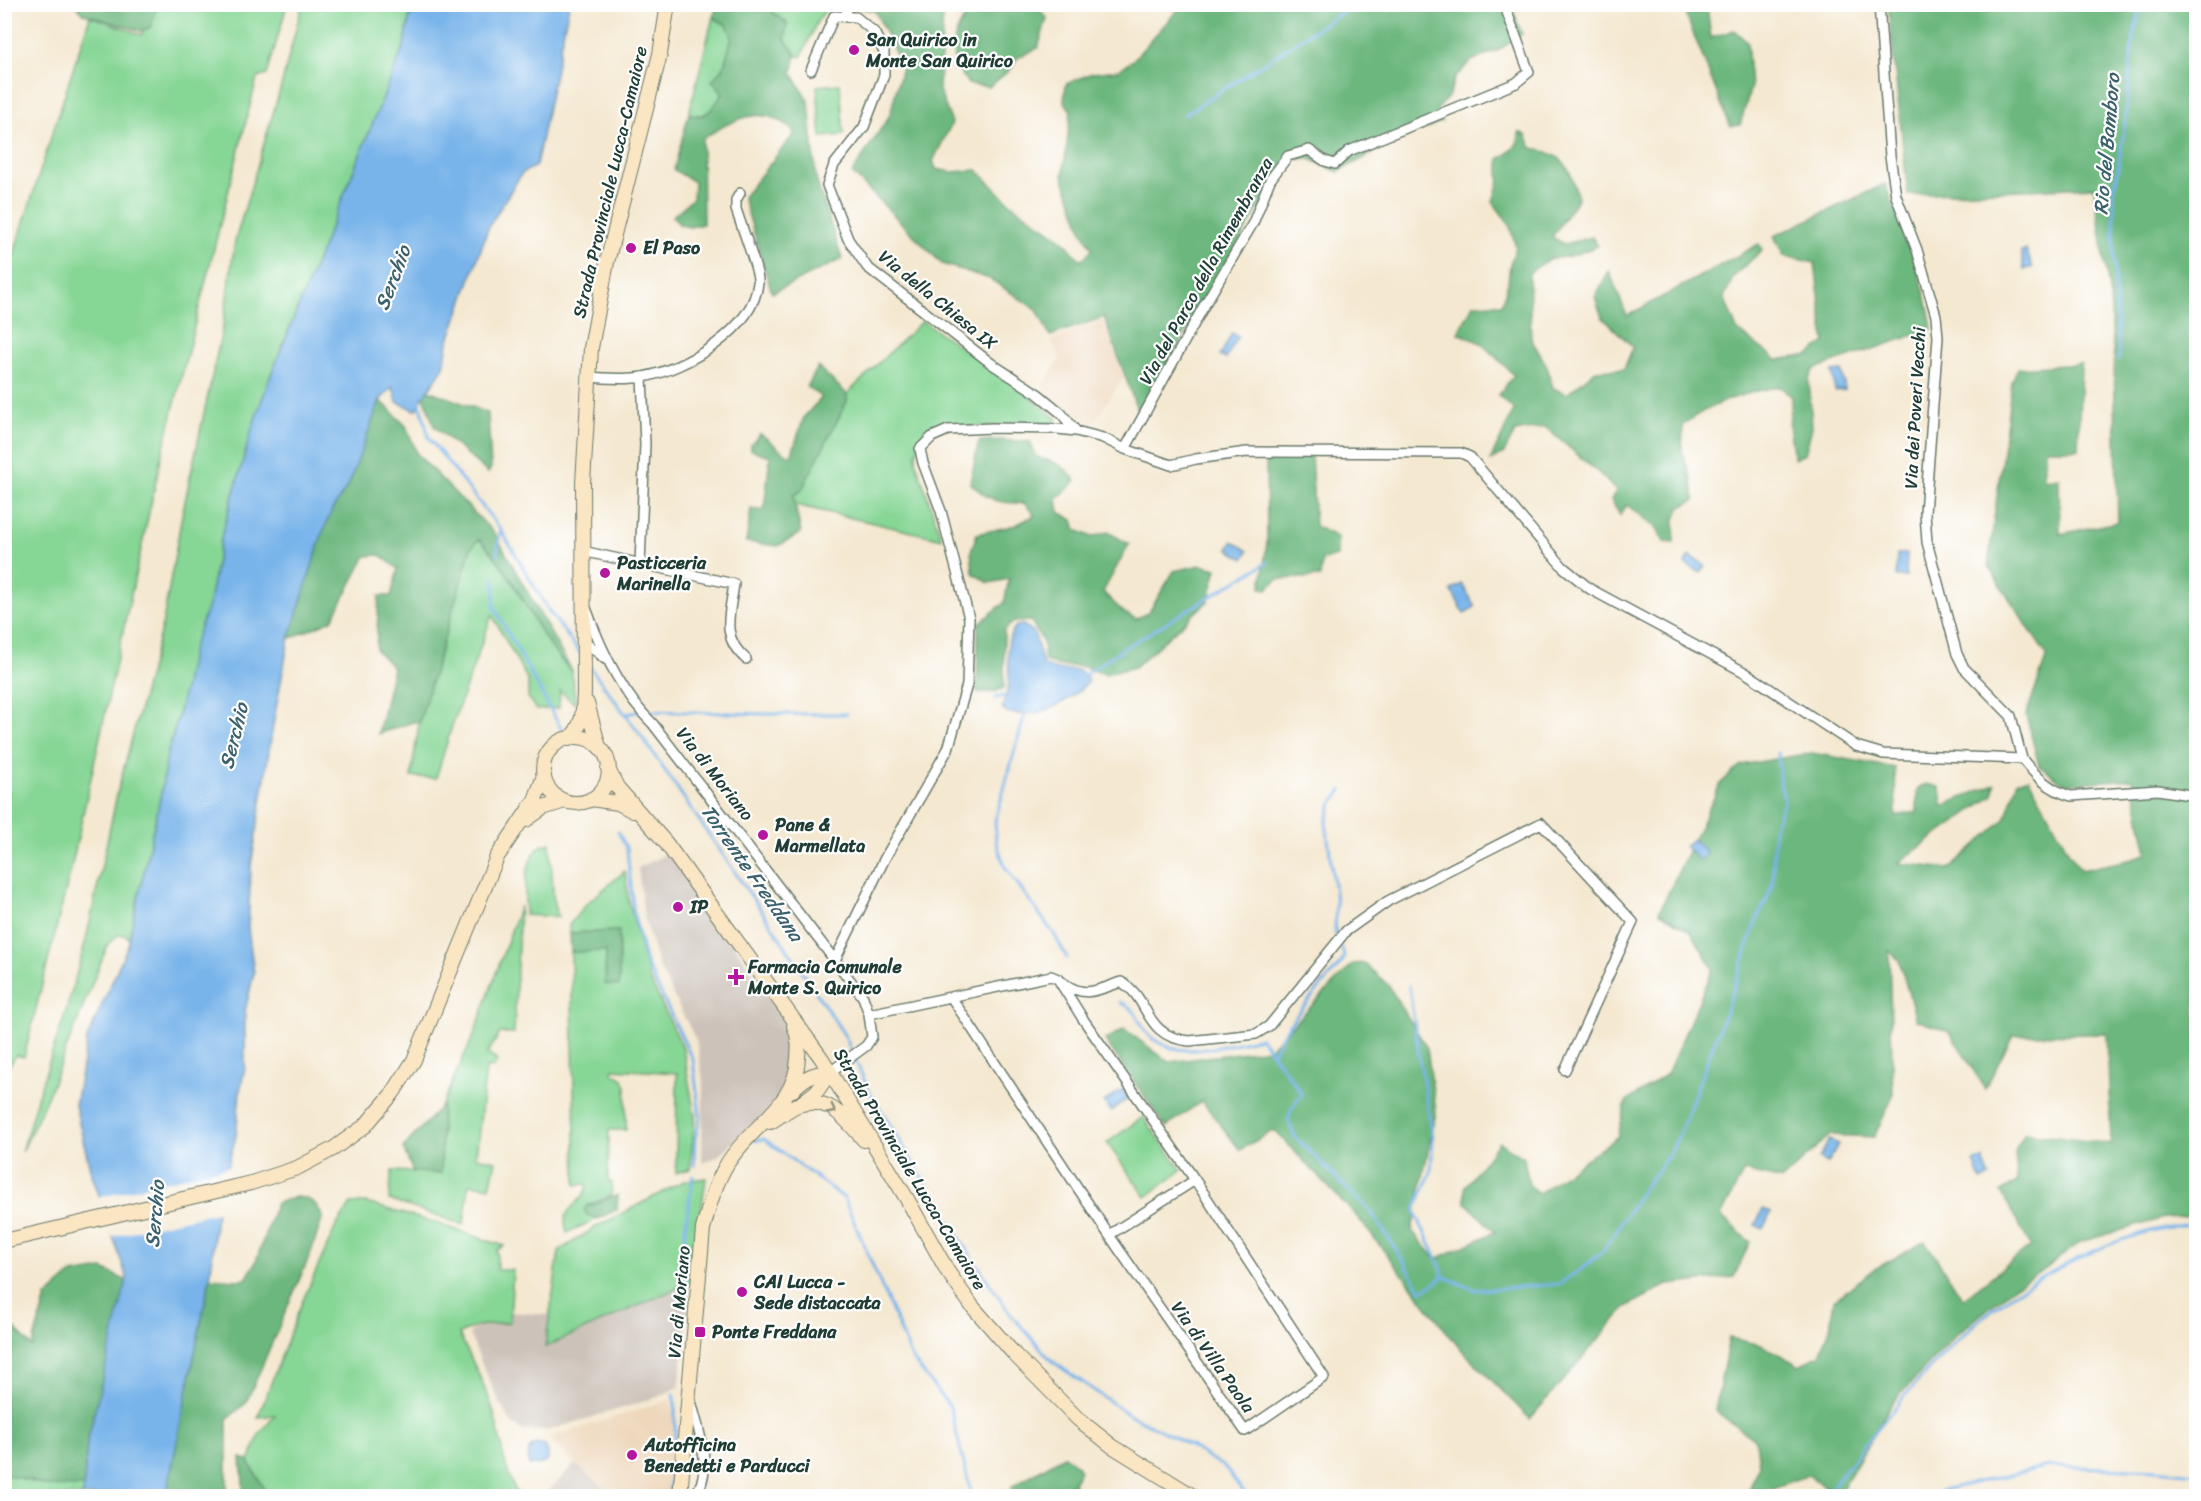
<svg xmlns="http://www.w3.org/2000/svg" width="2201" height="1501" viewBox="0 0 2201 1501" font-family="Sriracha,sans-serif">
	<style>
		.built { fill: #eed7bb }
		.industrial { fill: #ccc2b9 }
		.green { fill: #86d695; stroke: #528a64; stroke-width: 1.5 }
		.forest { fill: #6cb77e; stroke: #467a59; stroke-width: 1.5 }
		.water { fill: #78b4ea; stroke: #4c788f; stroke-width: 1.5 }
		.pier { fill: #f4e8d0 }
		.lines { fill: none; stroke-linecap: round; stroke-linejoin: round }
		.stream { stroke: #78b4ea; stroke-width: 3 }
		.minor-casing { stroke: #6a796b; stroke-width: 12 }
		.secondary-casing { stroke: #6a796b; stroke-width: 16 }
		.minor { stroke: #fff; stroke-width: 9 }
		.secondary { stroke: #fbe6c4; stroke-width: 14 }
		.oneway { stroke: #8d927c }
		.poi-dot { fill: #b5179e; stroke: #fff; stroke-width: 2 }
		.labels { text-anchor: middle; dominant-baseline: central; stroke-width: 4.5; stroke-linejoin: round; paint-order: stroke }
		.poi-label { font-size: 18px; font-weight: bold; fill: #1f3d34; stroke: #fff; text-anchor: start }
		.street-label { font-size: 18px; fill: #1f3d34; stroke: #fff }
		.water-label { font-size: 20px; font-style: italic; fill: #3a616b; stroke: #fff }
	</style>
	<rect width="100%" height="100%" fill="#fff"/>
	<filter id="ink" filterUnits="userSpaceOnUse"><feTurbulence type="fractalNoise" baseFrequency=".0167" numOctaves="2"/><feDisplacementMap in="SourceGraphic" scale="12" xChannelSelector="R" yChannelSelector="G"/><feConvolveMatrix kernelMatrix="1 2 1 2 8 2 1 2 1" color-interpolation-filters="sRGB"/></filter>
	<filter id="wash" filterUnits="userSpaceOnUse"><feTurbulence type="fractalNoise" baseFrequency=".008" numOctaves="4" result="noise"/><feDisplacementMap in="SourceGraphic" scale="24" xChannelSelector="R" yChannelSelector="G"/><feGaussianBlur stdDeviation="1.35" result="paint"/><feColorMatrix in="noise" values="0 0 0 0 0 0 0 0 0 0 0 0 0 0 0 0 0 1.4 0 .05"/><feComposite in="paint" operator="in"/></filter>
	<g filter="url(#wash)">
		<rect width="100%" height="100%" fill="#f4e8d0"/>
		<path class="built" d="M1103,320L1123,378L1092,425L1048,396L1043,384L1060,359L1051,340Z
			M670,1400L674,1418L668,1496H615L575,1464L549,1438Z"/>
		<path class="industrial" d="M672,851L771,1000L790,1032L794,1049L793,1065L782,1093L761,1118L718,1156L702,1163L703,1081L696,1040L658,965L644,916L638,868Z
			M691,1282L679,1387L655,1398L549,1430L523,1431L512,1424L499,1402L469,1334L478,1326L510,1322V1312L550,1315L545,1347Z
			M575,1464L615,1496H543Z"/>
		<path class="green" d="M140,5H287L267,75L257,78L161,458L71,869L24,1057L16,1055L5,1072V281L90,16L142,35L143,30L152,26L135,21Z
			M302,5H412L404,46L272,372L254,422L222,534L209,603L167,755L161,794L129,939L126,935H118L108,944L46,1100L22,1152L37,1098L66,1011L86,940L118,790L163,622L182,515L223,326L235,241L282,83Z
			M736,5H829L817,22L801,57L796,55L785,39L787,23L771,11Z
			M713,17C721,22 730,25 732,36C733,46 725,58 723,68C722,75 725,84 723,91C720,106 703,121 689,113Z
			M840,84L844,135L821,137L817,86Z
			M922,321L1006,377L1057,419L1053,424H1047L944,428C926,434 915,443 916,462L942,539L796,505L793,495L801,491L847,401V394Z
			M479,539C519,577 533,636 572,671L575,701L574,703L560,691L559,708L536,710L528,697V681L492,615L453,723L436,778L411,777L419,723L471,548Z
			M550,843L554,905L558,917L525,915C525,894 522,847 550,843Z
			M625,871L629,902L649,978L683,1048L695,1117L690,1169L676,1173L677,1073L613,1069L612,1072L623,1079L626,1087V1130H609L608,1182H612L611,1196L586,1206L587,1215L599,1218L567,1233C558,1204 584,1208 587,1184L576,1185L571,952L606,950L605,983L619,931L570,933L569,925L586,904Z
			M520,906L514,1033H500L487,1054L497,1060L494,1067L486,1068L476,1157L496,1161L490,1187L469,1184L464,1225L389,1200L392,1171L441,1173L442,1105L475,1032Z
			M1143,1117L1182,1170L1146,1197L1107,1143Z
			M706,1178L691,1282L545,1347L559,1251L596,1227L684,1181Z
			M366,1203L436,1223L504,1246L497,1250V1270H513L510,1322L478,1326L459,1334C470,1357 484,1382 492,1407C501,1434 503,1473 519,1496H268L249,1462L259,1435L275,1415L258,1417L300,1307L336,1226L351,1204Z
			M4,1474L49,1486L84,1487L83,1496H5Z"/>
		<path class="forest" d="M78,5L157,4V5L151,27L141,31L84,14L77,7Z
			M718,5H736L771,11L787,23L785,39L796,55L792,73L809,102L816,179L842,259L772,293L743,197L795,133C765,101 734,119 702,139L703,224L690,227L680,225L673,216L693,198L694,182L674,170L689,113C706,123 715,105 723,93L712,80L723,69L732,37L727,25L713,17Z
			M839,5H927L943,14L939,90L952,123L933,161L936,169L952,172L977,170L1011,204L1063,240L1081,261L1092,249L1082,231L1063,176L1071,111L1064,101L1066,84L1092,73L1119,70L1134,59L1182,5H1511L1522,34L1499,50L1471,61L1455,78L1448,97L1437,110L1442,121L1386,146L1338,172L1310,159H1292L1278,176L1182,339L1140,418L1104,317L1050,336L1037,310L990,279L942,264L852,173L890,115L902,67L875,11Z
			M978,5H1035L1047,18L1038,48L1017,58L1011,69L989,87L968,84C964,77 955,67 954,59C950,39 962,15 978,5Z
			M1682,5H1707L1711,38L1734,30L1747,42L1751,87L1740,125L1730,126Z
			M1888,5H2196V1216L2164,1218L2080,1242L2044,1270L2017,1285L1956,1335L1892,1403L1838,1496L1808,1475L1751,1496H1745L1759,1465L1756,1441L1715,1411L1729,1338L1761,1345L1799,1365L1820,1355L1830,1328L1834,1300L1875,1269L1925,1241L1963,1299L2031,1246L2001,1192L2017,1182L2015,1151L2025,1133L2111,1144L2107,1034L2013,1035L1985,1089L1950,1032L1916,1020L1899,960L1889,951L1893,1096L1874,1137L1830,1135L1782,1180L1744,1171L1721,1216L1750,1242L1734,1277L1667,1285L1626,1307L1530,1419L1457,1345L1360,1220L1274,1130L1240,1150L1202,1101L1166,1127L1105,1040L1124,1029L1169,1062L1269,1049L1353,964L1364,963L1388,985L1427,1048L1436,1112L1412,1231L1436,1259L1495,1232L1465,1202V1187L1499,1142L1524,1158L1529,1185L1539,1193L1618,1136L1626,1102L1667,1074L1713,969L1692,933L1659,912L1721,783L1741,765L1812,753L1895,768L1896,816L1917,812V790L1926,784L1940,787L1942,806L1995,784L1993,795L1898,863L1949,869L2005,819L2018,780L2029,779L2070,854L2081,870L2134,859L2147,853L2132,779L2065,784L2039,766L2026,715L2047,656L1988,566L2012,381L2018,368L2081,364L2078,449H2045L2044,480L2059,478L2060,534L2118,522L2114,362L2110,298L2094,187L1908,195Z
			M1519,132L1526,135L1532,148C1567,155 1569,167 1578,198L1552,237L1564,244L1592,237L1598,246L1574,255L1548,260L1529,273L1531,339L1547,366L1553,388L1567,394L1596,370L1624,369L1633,347L1602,317L1595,297L1609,271L1627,316L1759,244L1762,250L1734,276L1724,297L1737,330L1777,360L1809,355L1825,342L1815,263L1784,256L1774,236L1885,184C1904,231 1925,278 1932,329L1814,369L1809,380L1812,427L1805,454L1794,459L1789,425L1792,397L1781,387C1750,390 1707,405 1683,425L1682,452L1691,478L1695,500L1681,507L1675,519L1674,543L1664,542L1657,528L1627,505L1620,515L1611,500L1616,491L1602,476L1545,427L1515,432L1504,453L1490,461L1514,410L1498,395L1514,375L1481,343L1458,333L1474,304H1502L1508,283L1510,264L1516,247L1509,224L1493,202L1499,181V159C1510,153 1520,146 1519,132Z
			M818,367L847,394V401L801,491L793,495L801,533L778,546L746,542L751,509L764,510L770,456L751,450V445L760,434C772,441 779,451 791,456L804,417L822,397L807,387Z
			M428,390L488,413L491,468L488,473L434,426L424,396Z
			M380,400L406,426L417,454L495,534L572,671C533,635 519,577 479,539L471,548L419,723L413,722L378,734L393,668L376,650L379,596H391L398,569L380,555L366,556L332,620L289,639L322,534L332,510L349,484Z
			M1001,440L1030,442L1037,457C1055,462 1065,465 1076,481L1057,499L1059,512L1073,520L1076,530L1092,537L1108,532L1129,544L1103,592L1123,612L1136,619L1149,612L1174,571L1201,565L1217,569L1208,601L1135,667L1105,674L1081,666H1061L1045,661L1043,642L1031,621L1014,622L1004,630V688L994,692H977L978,624L1004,603L1009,579L989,583L973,573L971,551L977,534L1016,525L1035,515L1024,503C999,504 989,501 970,483L979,441Z
			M1311,455L1315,526L1337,537V556L1322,560L1320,577L1278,579L1267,589L1261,588L1267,542L1266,456Z
			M619,931V986L605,984L606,951L571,952L570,933Z
			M442,1105L441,1173L413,1172L403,1148Z
			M618,1195L617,1210L599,1218L587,1215L584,1210L586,1207Z
			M296,1197C311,1198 317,1203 323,1217L310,1255L246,1403L227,1419V1496H166L210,1278L236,1280L246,1279L255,1264L276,1203Z
			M103,1269L127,1281L87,1443L84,1487L49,1486L5,1474L4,1310L7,1320L32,1347L46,1297L72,1274Z
			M1064,1456L1077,1465L1080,1471L1073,1482L1077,1496H1018L1011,1487Z
			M241,1458L248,1460L268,1496H244Z"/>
		<path class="water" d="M412,5H569L536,166L522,173L489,226L448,343L444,367L420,402L418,409L415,410L397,402L393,387L380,400L349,484L332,510L322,534L289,639L274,719L251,867L248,928L254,973L245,1011V1068L240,1091L236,1136L220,1194L215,1224L211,1272L166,1496H83L87,1443L127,1278L90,1169L75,1105L87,1039L128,945L161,794L167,755L178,719L192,650L209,603L222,534L254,422L272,372L404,46Z
			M2026,250L2033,267L2024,270L2021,251Z
			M1232,333L1238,336L1226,359L1220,356Z
			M1842,371L1845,390L1835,391L1832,372Z
			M1233,541L1248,551L1244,559L1228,549Z
			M1897,554H1907L1906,577H1896Z
			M1690,556L1705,565L1701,573L1685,564Z
			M1462,584L1475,607L1464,613L1451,590Z
			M1023,625L1034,632L1043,664C1053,671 1067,670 1078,670L1086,676L1088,682C1071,700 1049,713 1024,714C1015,714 1008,715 1002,708C1005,699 1009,689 1009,679C1010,661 1003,641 1016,626Z
			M1693,839L1706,852L1703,859L1699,860L1685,846Z
			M1123,1089L1129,1098L1111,1111L1104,1102Z
			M1829,1140L1838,1144L1828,1163L1819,1159Z
			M1983,1159L1990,1177L1981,1180L1974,1162Z
			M1763,1209L1771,1212L1763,1229L1755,1225Z
			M537,1444L545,1446L548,1452V1460L542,1464L529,1466C529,1456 525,1448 537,1444Z"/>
		<path class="pier" d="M231,1166L221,1211L110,1237L97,1198Z"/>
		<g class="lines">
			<path class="stream" d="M1184,115L1355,4
				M2119,359L2114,256V193L2125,124L2132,44L2141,4
				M419,399L429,438L501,530L549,611L579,652
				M497,554L500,532
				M495,578L494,607L563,732
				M590,667L637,730L772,926L845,1036L869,1091L969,1253L1012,1316L1052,1361L1128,1414L1182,1441L1224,1467L1247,1496
				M1084,675L1124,648L1268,562
				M995,698L1005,696
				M645,711L767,714H847
				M625,714L638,712
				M1025,714L995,821L996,841L1005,867L1054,934L1067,958
				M618,832L627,849L634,915L646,963L693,1060L700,1117L695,1140L694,1166
				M1335,934L1336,901L1326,823L1332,804L1342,790
				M1409,986L1419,1056L1433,1137L1431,1172L1415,1209L1416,1214L1442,1270V1276
				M1120,1002C1123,1004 1129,1006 1132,1009C1140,1018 1142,1031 1153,1039C1183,1061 1228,1044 1261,1038L1300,1091L1301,1095L1291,1109L1288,1120L1295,1137L1372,1213L1406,1265L1421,1291L1439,1281L1442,1276
				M1273,1054C1282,1027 1323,985 1342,962L1344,957L1342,948
				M755,1141L764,1139L844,1198L913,1360L950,1407L972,1496
				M1442,1276L1476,1290L1559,1284L1583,1268L1603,1251L1645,1186L1669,1155L1680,1133L1696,1091L1726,1011L1756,922L1769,894L1773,881L1774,828L1784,801L1779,778L1778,753
				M683,1280L685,1229L693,1176
				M673,1394L675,1404V1441
				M669,1496L673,1454
				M1826,1496C1877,1427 1944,1341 2015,1293C2035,1280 2057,1269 2079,1258C2116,1240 2155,1226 2196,1224
				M1934,1496L1943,1490L2049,1466L2156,1470L2196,1474"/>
		</g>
	</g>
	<g filter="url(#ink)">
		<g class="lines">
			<defs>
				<path id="minor" d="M1879,4L1890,156L1896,196L1917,250L1936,316L1938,337L1925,513L1927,542L1957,654L1964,668L2011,716L2022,759
					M846,17L847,4
					M811,70L834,16L856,17L874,32L884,52V75L864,127L834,165L827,185L848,239L867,267L992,364L1038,394L1061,413L1076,431
					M588,377C606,378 626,380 643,377C686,369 753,330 758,283C760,273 740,223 736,209V200L740,193
					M1125,449L1205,304L1253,223L1270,180L1288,156L1309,150L1325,161L1335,164L1349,151L1516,83L1529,72L1504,4
					M582,551L734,584C730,614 720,637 746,659
					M640,564L645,444L642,377
					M586,608C601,650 621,693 653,724L863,997L869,1014L872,1037L866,1046L830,1072
					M584,640L605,659
					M835,960L885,858L948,749L967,685L969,618L941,511L923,463L920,449L932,437L948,430L992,428L1057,429L1076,431L1103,438L1125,449L1171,465L1196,459L1247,452L1461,453L1470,457L1563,567L1590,589L1746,673L1856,746L1883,754L2022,759C2036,776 2049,790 2071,796L2158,790L2196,796
					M1062,982C1084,999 1098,990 1121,982C1151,998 1142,1036 1189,1041L1256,1034L1269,1026L1346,931L1388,901L1541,823L1633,922L1565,1070
					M869,1014L1051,976L1058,979L1083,1019L1195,1180L1324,1377L1245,1431L1109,1235L951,997
					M1109,1235L1195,1180
					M691,1401C698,1429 715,1472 694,1496"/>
				<path id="secondary" d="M587,703L599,747
					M543 770a33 33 0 1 1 66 0a33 33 0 1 1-66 0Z
					M569,739C584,726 583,710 584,692L583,483L591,348L607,262L660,54L668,4
					M608,769L617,787L666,843L822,1059L907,1199L948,1272L972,1306L1015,1355L1078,1419L1112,1446L1193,1496
					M591,799L618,803L633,811
					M526,820L543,808L565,801
					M793,1090C804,1077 814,1073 830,1072
					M799,1105L817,1091L830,1072
					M770,1122C780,1117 789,1108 798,1105C830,1095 846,1120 864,1140
					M4,1241L251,1183L297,1168L333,1149L365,1126L393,1093L414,1060L497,857L535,800L544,776
					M680,1496L703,1229C709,1206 715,1184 727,1164C750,1126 796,1106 798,1058C799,1046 799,1037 794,1026"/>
			</defs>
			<use href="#minor" class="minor-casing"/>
			<use href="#secondary" class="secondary-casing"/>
			<use href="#minor" class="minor"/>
			<use href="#secondary" class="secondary"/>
		</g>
		<defs><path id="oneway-chevron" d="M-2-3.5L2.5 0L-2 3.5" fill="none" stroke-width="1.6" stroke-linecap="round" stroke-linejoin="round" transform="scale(1.5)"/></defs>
		<use class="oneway" href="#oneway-chevron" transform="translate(832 1110) rotate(27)"/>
	</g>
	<g class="poi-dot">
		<circle cx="854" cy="50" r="6"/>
		<circle cx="631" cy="248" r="6"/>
		<circle cx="605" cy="573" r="6"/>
		<circle cx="763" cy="835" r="6"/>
		<circle cx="678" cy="907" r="6"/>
		<path d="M733 968h6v6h6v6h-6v6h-6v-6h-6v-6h6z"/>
		<circle cx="742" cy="1292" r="6"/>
		<rect x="694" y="1326" width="12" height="12" rx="3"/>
		<circle cx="632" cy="1455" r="6"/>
	</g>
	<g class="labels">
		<g class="poi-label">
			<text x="866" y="40">San Quirico in<tspan x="866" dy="21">Monte San Quirico</tspan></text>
			<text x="643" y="248">El Paso</text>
			<text x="617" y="563">Pasticceria<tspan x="617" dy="21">Marinella</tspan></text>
			<text x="775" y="825">Pane &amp;<tspan x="775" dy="21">Marmellata</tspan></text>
			<text x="690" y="907">IP</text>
			<text x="748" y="967">Farmacia Comunale<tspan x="748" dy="21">Monte S. Quirico</tspan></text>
			<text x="754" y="1282">CAI Lucca -<tspan x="754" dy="21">Sede distaccata</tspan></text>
			<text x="712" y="1332">Ponte Freddana</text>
			<text x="644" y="1445">Autofficina<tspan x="644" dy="21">Benedetti e Parducci</tspan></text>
		</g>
		<g class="street-label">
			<text transform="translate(610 182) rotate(-77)">Strada Provinciale Lucca-Camaiore</text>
			<text transform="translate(1206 271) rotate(-61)">Via del Parco della Rimembranza</text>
			<text transform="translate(938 300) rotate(39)">Via della Chiesa IX</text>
			<text transform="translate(1915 408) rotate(-87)">Via dei Poveri Vecchi</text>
			<text transform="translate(715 774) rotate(52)">Via di Moriano</text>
			<text transform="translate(910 1169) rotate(59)">Strada Provinciale Lucca-Camaiore</text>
			<text transform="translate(679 1302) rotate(-85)">Via di Moriano</text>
			<text transform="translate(1213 1357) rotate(55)">Via di Villa Paola</text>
		</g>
		<g class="water-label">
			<text transform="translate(2107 144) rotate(-85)">Rio del Bamboro</text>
			<text transform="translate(393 278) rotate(-69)">Serchio</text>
			<text transform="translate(234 736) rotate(-76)">Serchio</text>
			<text transform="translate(752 873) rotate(55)">Torrente Freddana</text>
			<text transform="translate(155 1214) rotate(-85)">Serchio</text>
		</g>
	</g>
	<rect width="2201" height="1501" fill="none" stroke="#fff" stroke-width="24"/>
</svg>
